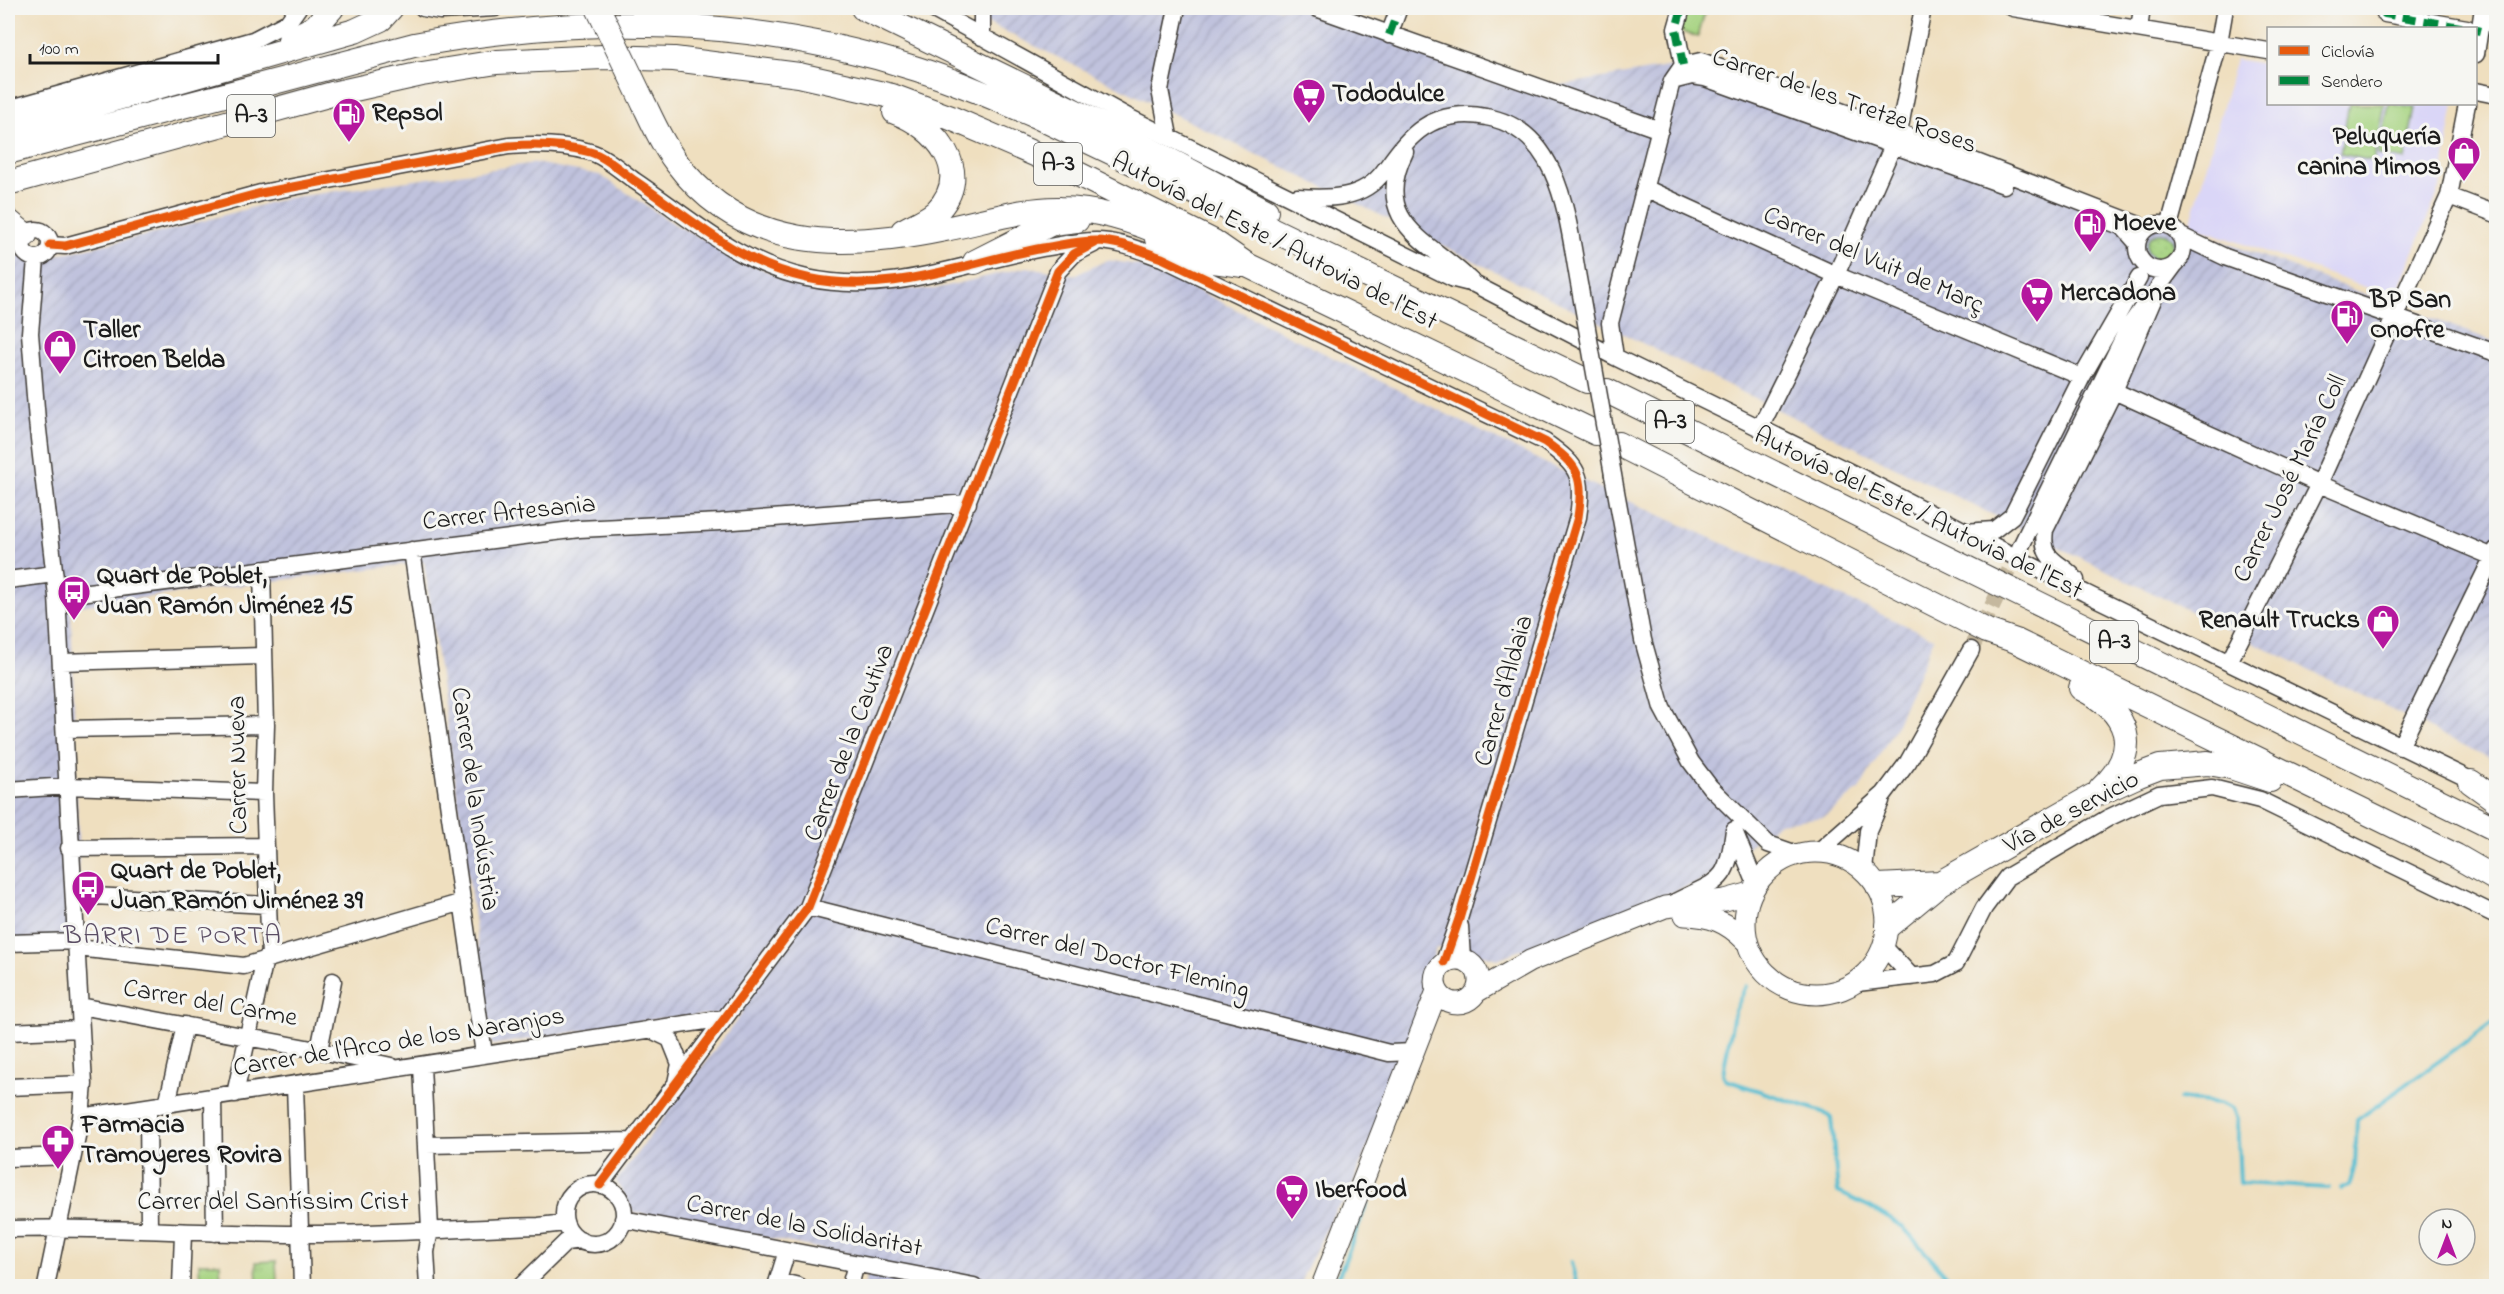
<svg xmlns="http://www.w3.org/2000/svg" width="2504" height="1294" viewBox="0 0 2504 1294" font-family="'Indie Flower',sans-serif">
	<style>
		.built { fill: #dad6f7 }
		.industrial { fill: url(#industrial-furrows) }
		.grass { fill: url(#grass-dots); stroke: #61784e; stroke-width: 1.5 }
		.park { fill: url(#park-tufts); stroke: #61784e; stroke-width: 1.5 }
		.pitch { fill: #a6d380; stroke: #61784e; stroke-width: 1.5 }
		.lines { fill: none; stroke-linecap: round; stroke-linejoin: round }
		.stream { stroke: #54bdd1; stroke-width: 4 }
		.minor-tunnel { stroke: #c5b89e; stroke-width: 16; stroke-dasharray: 16 8; stroke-linecap: butt }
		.minor-casing { stroke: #3c3934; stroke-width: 19 }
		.major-casing { stroke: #3c3934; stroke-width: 23 }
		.highway-casing { stroke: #3c3934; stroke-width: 26 }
		.minor { stroke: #fff; stroke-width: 16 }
		.major { stroke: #fff; stroke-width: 21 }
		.highway { stroke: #fff; stroke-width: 24 }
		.minor-bridge-casing { stroke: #3c3934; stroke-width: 19; stroke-linecap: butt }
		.highway-bridge-casing { stroke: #3c3934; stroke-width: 26; stroke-linecap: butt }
		.minor-bridge { stroke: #fff; stroke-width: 16 }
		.highway-bridge { stroke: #fff; stroke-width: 24 }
		.quiet { stroke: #00873e; stroke-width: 8; stroke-dasharray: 15 8; stroke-linecap: butt }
		.cycleway-casing { stroke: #f6f6f2; stroke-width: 13 }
		.cycleway { stroke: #e8590c; stroke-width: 9 }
		.labels { text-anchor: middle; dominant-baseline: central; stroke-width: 6; stroke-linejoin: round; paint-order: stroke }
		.shield { fill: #f6f6f2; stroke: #5d5d5c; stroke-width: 1.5 }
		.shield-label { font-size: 24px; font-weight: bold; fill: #1c1c1c }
		.poi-label { font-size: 26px; font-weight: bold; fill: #1c1c1c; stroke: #f6f6f2; text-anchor: start }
		.street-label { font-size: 26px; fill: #1c1c1c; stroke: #f6f6f2 }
		.neighbourhood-label { font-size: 27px; letter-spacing: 1.5px; fill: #5b4e64; stroke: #f6f6f2 }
	</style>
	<defs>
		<pattern id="industrial-furrows" width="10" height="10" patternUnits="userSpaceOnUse" patternTransform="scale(1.5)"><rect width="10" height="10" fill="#c0c2dd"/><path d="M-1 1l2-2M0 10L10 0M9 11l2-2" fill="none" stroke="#a4a6bd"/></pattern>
		<pattern id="grass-dots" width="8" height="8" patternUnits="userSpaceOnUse" patternTransform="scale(1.5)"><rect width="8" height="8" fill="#a6d380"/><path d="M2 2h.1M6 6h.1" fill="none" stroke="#8eb56e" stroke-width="1.8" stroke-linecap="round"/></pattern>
		<pattern id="park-tufts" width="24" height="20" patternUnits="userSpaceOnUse" patternTransform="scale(1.5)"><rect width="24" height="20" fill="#a6d380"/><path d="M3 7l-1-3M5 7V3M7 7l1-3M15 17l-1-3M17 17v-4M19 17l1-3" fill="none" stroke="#8eb56e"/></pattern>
	</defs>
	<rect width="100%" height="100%" fill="#f6f6f2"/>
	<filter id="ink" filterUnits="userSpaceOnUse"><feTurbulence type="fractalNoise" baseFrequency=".0167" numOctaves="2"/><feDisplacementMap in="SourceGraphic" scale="12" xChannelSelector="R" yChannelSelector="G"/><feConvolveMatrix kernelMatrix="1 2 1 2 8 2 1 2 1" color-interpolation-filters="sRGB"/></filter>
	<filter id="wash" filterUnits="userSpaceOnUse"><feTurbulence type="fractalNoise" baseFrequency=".008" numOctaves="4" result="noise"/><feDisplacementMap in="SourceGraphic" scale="24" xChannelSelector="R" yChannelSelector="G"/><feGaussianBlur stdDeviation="1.35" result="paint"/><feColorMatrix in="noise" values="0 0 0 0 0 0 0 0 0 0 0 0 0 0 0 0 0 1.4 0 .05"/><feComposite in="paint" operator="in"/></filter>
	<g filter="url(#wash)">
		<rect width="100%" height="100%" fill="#efdfbf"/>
		<path class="built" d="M2236,59L2268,65V104H2454L2440,188L2399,287L2385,294L2190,225Z"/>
		<path class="industrial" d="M957,8H1320L1550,87L1702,61L2172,223L2496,342V761Z
			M535,163L600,175L676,225L802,289H934L1027,267L1076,275L1107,260L1151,267L1549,465L1934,638L1895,728L1859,790L1824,817L1779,823L1702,881L1497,959L1468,951L1436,948L1409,1039L1347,1200L1336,1209L1303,1276L1302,1286H864L872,1259L633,1212L616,1181L743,1012L658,1019L492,1045L424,562L71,607L81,937L8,940V254L46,257L162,232L287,198Z"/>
		<path class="grass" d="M2147 246a13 13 0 1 1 26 0a13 13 0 1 1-26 0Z"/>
		<path class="park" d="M276,1261L277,1282H257L256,1262Z
			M199,1263H220L221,1285H200Z"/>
		<path class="pitch" d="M1685,8H1706L1698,37L1678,31Z
			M2349,104H2385L2374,161L2340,154Z
			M2389,104L2415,108L2405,160L2378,155Z"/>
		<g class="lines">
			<path class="stream" d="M8,16L11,8
				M1746,986L1734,1013L1723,1074L1726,1080L1823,1112L1831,1118L1838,1192L1870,1207L1903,1227L1955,1286
				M2179,1099L2219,1103L2233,1109L2237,1119L2240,1183L2329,1188
				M2341,1189L2349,1186L2355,1166L2357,1120L2496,1020
				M1571,1262L1577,1286
				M1335,1286L1367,1203"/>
		</g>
	</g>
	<g filter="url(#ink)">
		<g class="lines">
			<path class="minor-tunnel" d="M1971,650L2020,548"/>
			<defs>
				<path id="minor" d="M423,8L440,11L495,8
					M930,8L1130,118L1454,279L1474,284L1615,357L1862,478L2085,593L2481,785
					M982,8V37
					M1316,8L1660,130
					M1682,8L1676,29L1683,65
					M2013,8L2268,51
					M2386,8L2385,14L2467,28
					M2139,29L2142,8
					M1389,35L1399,8
					M2476,54L2483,8
					M1672,81L1692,76L1705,78L2004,185
					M2476,91L2496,95
					M8,109L253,40L288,22L298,8
					M1169,136L1160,90L1177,8
					M1405,152C1369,224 1432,242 1471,281
					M1645,188L1836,275L2082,377
					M2449,196L2496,214
					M1297,197C1329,199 1363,200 1384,171C1396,155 1407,138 1424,127C1442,115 1466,113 1486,117C1564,130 1568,228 1580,289
					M2110,222L2123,227L2137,243
					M2137 247a23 23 0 1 1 46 0a23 23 0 1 1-46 0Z
					M2169,226L2219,43L2225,8
					M22 244a14 14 0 1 1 28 0a14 14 0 1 1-28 0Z
					M2179,235L2225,257L2496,353
					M50,245L65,246L261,193L509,146C536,144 563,144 590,152C605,156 622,172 635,181C693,220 737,263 807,278C891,296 962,263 1043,248C1061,245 1077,241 1096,241C1119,241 1141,251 1162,258L1545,442C1579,466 1584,476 1578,517L1459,919L1444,962
					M36,259L30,333L37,421L57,596L84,1084L81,1117L46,1286
					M1615,357L1610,323L1672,81L1683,65L1701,61L1899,132L2147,228
					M2114,391L2319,484L2493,557
					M1760,428L1836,275L1899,132L1923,8
					M1613,475L1643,640L1662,708L1691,762L1710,787L1768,844L1797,854
					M1964,532L1994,530L2012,516L2082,377L2139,278
					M2020,548L2128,328L2142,308
					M412,550L484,1054
					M262,571L266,725L264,793L270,958
					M8,580L54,574
					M2076,580C2063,561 2040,564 2045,530L2114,391L2159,286L2176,263
					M57,596L579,529L721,522L968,503
					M61,662L262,656
					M2229,662L2319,484L2449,196L2467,104
					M66,729L266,725
					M2400,747L2496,550
					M8,790L68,786L264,793
					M1735,833L1756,884
					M69,848L265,846
					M1818,852L1884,794L1908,762L1971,650
					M1864,870L1868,831L1881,801
					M74,895L267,905
					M1673,903C1719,879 1727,886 1734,830
					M808,907L1389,1053L1414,1052
					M1460,926L1462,959
					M8,943L77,941
					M1884,947L1912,977
					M77,948L244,966L463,902
					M1857,983L1935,974L1956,963L1984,908L2007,877L2108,818L2159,794L2212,788L2260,800L2496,915
					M80,1006L317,1050L391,1066
					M649,1029L670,1039L680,1064L676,1083
					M8,1032L81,1029
					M319,1050L333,981
					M422,1066L430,1229L426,1252L428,1286
					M295,1086L302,1286
					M8,1087L84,1084
					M235,1094L265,959
					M213,1097L215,1233
					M167,1104L185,1025
					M148,1107L149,1229
					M81,1117L725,1018
					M426,1145L633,1141
					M8,1158L73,1156
					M564 1214a30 30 0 1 1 60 0a30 30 0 1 1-60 0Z
					M600,1185L808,907L1058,271L1074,254L1094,244
					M623,1219L974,1286
					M8,1229C105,1226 201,1234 298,1234C378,1235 459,1228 539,1226L565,1223
					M778,1281L799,1286
					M181,1286L183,1234
					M521,1286L566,1242L580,1240
					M776,1286L787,1251
					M850,1286L856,1264"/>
				<path id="major" d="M1745 923a71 71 0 1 1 142 0a71 71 0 1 1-142 0Z
					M1685,915C1711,916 1726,921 1745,940
					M1435 981a22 22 0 1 1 44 0a22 22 0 1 1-44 0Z
					M1476,992L1530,961L1665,907L1725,900L1751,893
					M1322,1286L1437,991"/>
				<path id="highway" d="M863,8L1109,128L1266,211
					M290,40L315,27L332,8
					M645,106C654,125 663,145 676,162C744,253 844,250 945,229C982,222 1023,208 1061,209C1099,209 1140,223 1175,239
					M895,112C935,126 976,172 936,212C927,220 914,225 903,231
					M8,129L355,31L381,19L391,8
					M8,152L414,45C585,14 750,16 917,69C958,82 997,99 1036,116L1587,381
					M8,183L332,94L422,74L497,62L603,57L674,59L799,75L892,96L951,118L1060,165L1214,242L1247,265L1596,433
					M8,221L25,235
					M1157,239L1206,260L1243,265
					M975,262L1052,223L1077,220
					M1607,391L2496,829
					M1618,444L1987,631L2016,641L2456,856L2496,879
					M2081,688C2129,712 2143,749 2101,789
					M2471,782L2496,800
					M1878,886L1940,883
					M1888,926L1940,883L2093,796L2139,775L2160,767L2208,763L2231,767L2270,780"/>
			</defs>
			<use href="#minor" class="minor-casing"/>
			<use href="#major" class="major-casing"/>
			<use href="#highway" class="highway-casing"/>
			<use href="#minor" class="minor"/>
			<use href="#major" class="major"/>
			<use href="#highway" class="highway"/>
			<defs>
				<path id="minor-bridge" d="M1580,289L1613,475"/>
				<path id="highway-bridge" d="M598,8L645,106"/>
			</defs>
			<use href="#minor-bridge" class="minor-bridge-casing"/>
			<use href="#highway-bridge" class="highway-bridge-casing"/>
			<use href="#minor-bridge" class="minor-bridge"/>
			<use href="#highway-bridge" class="highway-bridge"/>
			<path class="quiet" d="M1682,8L1676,29L1683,65
				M2386,8L2385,14L2467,28
				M2476,30L2480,31
				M1389,35L1399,8"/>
			<defs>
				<path id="cycleway" d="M50,245L65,246L261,193L509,146C536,144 563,144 590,152C605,156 622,172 635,181C693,220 737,263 807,278C891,296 962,263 1043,248C1061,245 1077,241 1096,241C1119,241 1141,251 1162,258L1545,442C1579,466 1584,476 1578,517L1459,919L1444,962
					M600,1185L808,907L1058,271L1074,254L1095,243"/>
			</defs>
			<use href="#cycleway" class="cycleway-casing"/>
			<use href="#cycleway" class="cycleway"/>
		</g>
	</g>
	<defs>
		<symbol id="supermarket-pin" viewBox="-11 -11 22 30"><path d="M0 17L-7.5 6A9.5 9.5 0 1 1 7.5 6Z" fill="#b5179e" stroke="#f6f6f2"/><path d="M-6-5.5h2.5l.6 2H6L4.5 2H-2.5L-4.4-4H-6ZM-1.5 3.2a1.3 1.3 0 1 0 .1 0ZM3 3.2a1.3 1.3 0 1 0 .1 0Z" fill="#fff"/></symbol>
		<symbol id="fuel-pin" viewBox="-11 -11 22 30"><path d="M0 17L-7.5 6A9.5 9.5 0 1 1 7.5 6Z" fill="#b5179e" stroke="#f6f6f2"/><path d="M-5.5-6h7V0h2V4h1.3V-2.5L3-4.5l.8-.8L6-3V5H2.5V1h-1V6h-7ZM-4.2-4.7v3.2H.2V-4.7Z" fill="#fff"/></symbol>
		<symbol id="shop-pin" viewBox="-11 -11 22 30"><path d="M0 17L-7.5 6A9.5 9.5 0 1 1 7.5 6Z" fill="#b5179e" stroke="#f6f6f2"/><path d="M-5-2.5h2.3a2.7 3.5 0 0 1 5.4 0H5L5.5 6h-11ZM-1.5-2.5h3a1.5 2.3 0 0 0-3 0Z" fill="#fff"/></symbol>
		<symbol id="bus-pin" viewBox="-11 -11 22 30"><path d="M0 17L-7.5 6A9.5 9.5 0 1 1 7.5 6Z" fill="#b5179e" stroke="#f6f6f2"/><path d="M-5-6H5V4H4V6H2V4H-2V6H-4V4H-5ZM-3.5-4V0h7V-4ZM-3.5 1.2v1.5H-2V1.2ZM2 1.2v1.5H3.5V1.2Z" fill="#fff"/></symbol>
		<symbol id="pharmacy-pin" viewBox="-11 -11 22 30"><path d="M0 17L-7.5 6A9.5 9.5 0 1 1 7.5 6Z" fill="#b5179e" stroke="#f6f6f2"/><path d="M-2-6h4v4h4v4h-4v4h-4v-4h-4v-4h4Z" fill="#fff"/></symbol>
	</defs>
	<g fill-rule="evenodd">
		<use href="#supermarket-pin" x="1290" y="76" width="38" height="52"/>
		<use href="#fuel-pin" x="330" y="95" width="38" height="52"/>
		<use href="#shop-pin" x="2445" y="134" width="38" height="52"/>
		<use href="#fuel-pin" x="2071" y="205" width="38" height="52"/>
		<use href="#supermarket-pin" x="2018" y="275" width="38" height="52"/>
		<use href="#fuel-pin" x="2328" y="297" width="38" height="52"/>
		<use href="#shop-pin" x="41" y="327" width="38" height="52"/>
		<use href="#bus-pin" x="55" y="573" width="38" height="52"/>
		<use href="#shop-pin" x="2364" y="602" width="38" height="52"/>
		<use href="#bus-pin" x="69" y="868" width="38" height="52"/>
		<use href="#pharmacy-pin" x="39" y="1122" width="38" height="52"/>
		<use href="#supermarket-pin" x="1273" y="1172" width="38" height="52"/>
	</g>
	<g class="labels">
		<g class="shield">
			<rect x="227" y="95" width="48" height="42" rx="4.5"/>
			<rect x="1034" y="143" width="48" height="42" rx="4.5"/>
			<rect x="1646" y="401" width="48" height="42" rx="4.5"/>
			<rect x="2090" y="621" width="48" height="42" rx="4.5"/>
		</g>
		<g class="shield-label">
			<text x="251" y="116">A-3</text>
			<text x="1058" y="164">A-3</text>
			<text x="1670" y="422">A-3</text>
			<text x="2114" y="642">A-3</text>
		</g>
		<g class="poi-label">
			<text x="1332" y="95">Tododulce</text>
			<text x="372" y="114">Repsol</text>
			<text x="2441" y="138" text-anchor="end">Peluquería<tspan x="2441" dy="30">canina Mimos</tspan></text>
			<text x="2113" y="224">Moeve</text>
			<text x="2060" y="294">Mercadona</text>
			<text x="2370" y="301">BP San<tspan x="2370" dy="30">Onofre</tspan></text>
			<text x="83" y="331">Taller<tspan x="83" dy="30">Citroen Belda</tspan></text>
			<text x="97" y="577">Quart de Poblet,<tspan x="97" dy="30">Juan Ramón Jiménez 15</tspan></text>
			<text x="2360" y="621" text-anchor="end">Renault Trucks</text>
			<text x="111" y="872">Quart de Poblet,<tspan x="111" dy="30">Juan Ramón Jiménez 39</tspan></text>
			<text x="81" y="1126">Farmacia<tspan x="81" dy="30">Tramoyeres Rovira</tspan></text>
			<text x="1315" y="1191">Iberfood</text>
		</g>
		<g class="street-label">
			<text transform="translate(1844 102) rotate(19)">Carrer de les Tretze Roses</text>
			<text transform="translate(1274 242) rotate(27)">Autovía del Este / Autovia de l'Est</text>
			<text transform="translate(1873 261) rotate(23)">Carrer del Vuit de Març</text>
			<text transform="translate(2291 479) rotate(-64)">Carrer José María Coll</text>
			<text transform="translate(509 514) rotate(-6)">Carrer Artesania</text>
			<text transform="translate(1918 514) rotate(26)">Autovía del Este / Autovia de l'Est</text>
			<text transform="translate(1505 691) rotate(-74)">Carrer d'Aldaia</text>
			<text transform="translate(850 743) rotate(-69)">Carrer de la Cautiva</text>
			<text transform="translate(239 765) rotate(-91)">Carrer Nueva</text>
			<text transform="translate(474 799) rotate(82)">Carrer de la Indústria</text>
			<text transform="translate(2072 813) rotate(-28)">Vía de servicio</text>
			<text transform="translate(1117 959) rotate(14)">Carrer del Doctor Fleming</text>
			<text transform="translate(210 1004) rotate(10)">Carrer del Carme</text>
			<text transform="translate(399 1043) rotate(-9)">Carrer de l'Arco de los Naranjos</text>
			<text x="273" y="1203">Carrer del Santíssim Crist</text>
			<text transform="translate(804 1227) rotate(11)">Carrer de la Solidaritat</text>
		</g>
		<g class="neighbourhood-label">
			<text x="173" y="936">BARRI DE PORTA</text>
		</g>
	</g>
	<rect width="2504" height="1294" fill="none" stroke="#f6f6f2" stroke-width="30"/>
	<rect x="2267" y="27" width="210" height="78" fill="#f6f6f2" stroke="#9f9f9c" stroke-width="1.5"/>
	<rect x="2279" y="46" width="30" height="9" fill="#e8590c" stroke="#9f9f9c" stroke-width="1.5"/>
	<text x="2321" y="57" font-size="18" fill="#1c1c1c">Ciclovía</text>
	<rect x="2279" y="76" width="30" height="9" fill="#00873e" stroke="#9f9f9c" stroke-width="1.5"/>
	<text x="2321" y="87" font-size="18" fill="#1c1c1c">Sendero</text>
	<g transform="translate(2447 1237)"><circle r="28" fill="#f6f6f2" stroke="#9f9f9c" stroke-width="1.5"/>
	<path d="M0-4.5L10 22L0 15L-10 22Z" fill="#b5179e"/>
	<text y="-9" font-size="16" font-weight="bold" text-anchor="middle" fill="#1c1c1c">N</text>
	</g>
	<path d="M30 54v9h188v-9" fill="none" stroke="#1c1c1c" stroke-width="3"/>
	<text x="39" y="54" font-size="18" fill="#1c1c1c" stroke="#f6f6f2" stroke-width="4.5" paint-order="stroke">100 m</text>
</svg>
